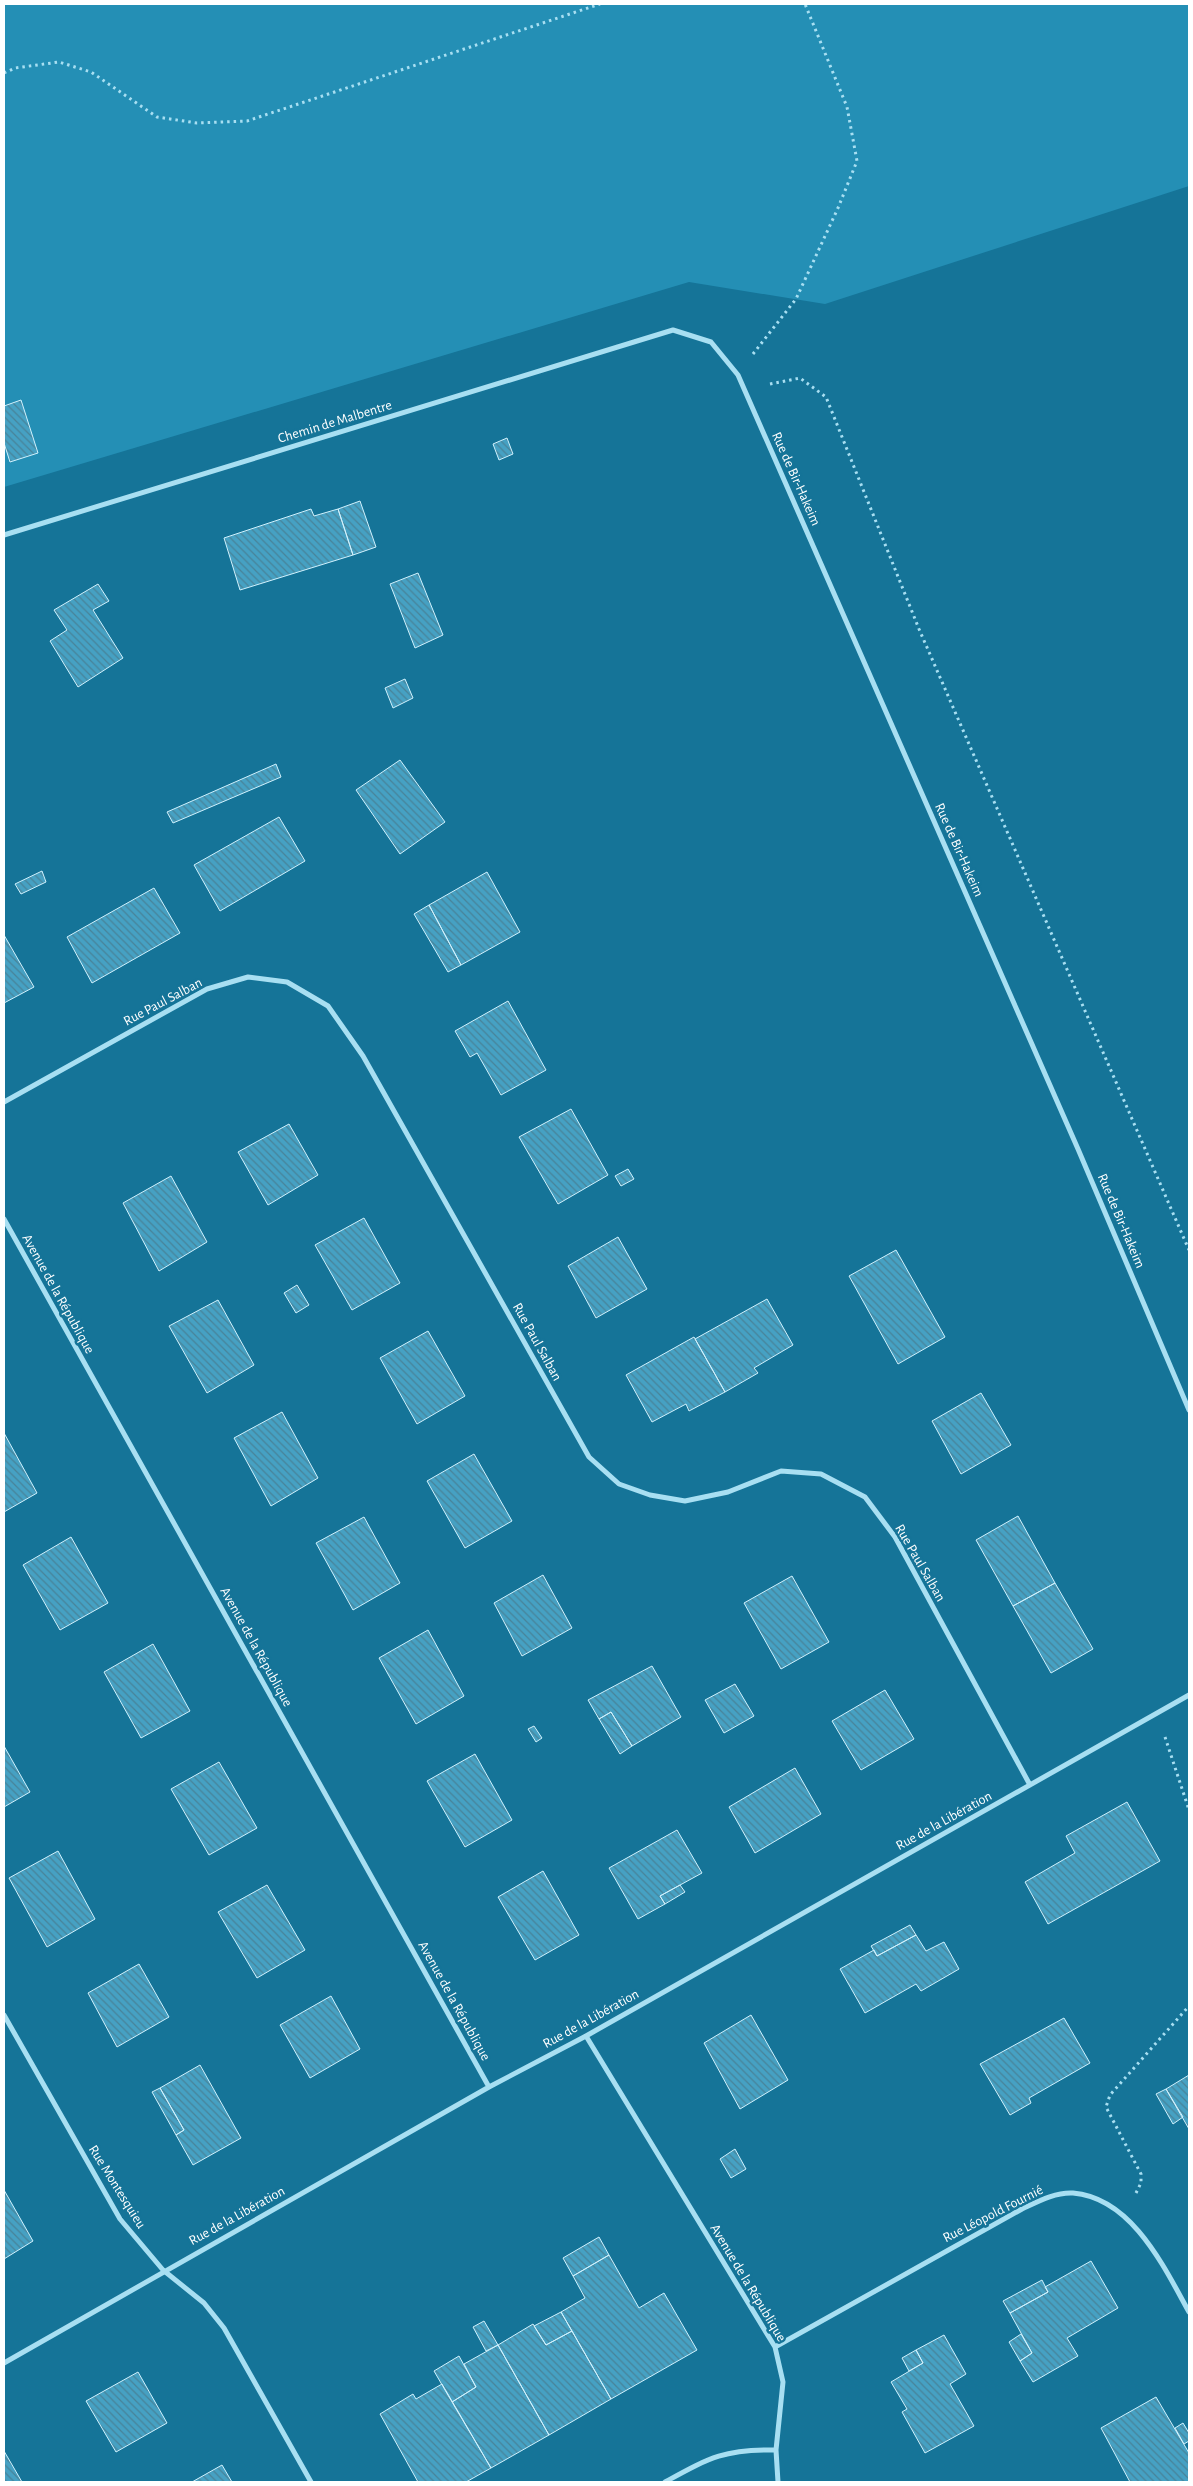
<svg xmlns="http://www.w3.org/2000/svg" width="1193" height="2486" viewBox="0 0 1193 2486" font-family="'Alegreya Sans',sans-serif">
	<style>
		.park { fill: #248fb5 }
		.building { fill: url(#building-back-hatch); stroke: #d0f1fd }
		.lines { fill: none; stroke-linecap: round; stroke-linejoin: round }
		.path { stroke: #a8dff2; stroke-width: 3; stroke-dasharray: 2.5 4; stroke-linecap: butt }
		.street { stroke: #a8dff2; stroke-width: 5 }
		.labels { text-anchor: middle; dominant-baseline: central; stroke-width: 5; stroke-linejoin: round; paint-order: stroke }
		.street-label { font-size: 14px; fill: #fff; stroke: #157498 }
	</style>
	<defs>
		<pattern id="building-back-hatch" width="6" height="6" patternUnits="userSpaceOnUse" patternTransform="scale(1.25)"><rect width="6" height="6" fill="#46a1c3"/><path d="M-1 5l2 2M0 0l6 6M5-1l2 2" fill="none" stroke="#488399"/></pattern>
	</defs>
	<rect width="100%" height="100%" fill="#157498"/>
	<path class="park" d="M4,4H1189V186L825,304L689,282L4,487Z"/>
	<path class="building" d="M21,400L38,453L10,462L4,443V406Z
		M507,438L513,454L499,460L493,444Z
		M360,501L376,547L353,555L338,509Z
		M311,509L314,516L338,509L353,555L240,590L224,538Z
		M418,573L443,635L415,648L390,584Z
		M98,584L109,601L93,610L123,658L78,687L50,641L67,630L54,610Z
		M405,679L413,698L393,708L385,688Z
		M400,760L445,822L400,854L356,790Z
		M276,764L281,777L173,823L167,812Z
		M279,817L305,861L220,911L194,865Z
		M42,871L46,882L21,894L15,884Z
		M487,872L520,932L461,965L429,905Z
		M154,888L180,933L92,983L67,937Z
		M429,905L461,965L448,972L414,914Z
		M4,935L34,987L4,1003Z
		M508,1001L546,1070L501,1095L477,1053L470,1057L455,1031Z
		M571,1109L608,1175L558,1204L519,1137Z
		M289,1124L318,1175L268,1205L238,1152Z
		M628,1169L634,1179L621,1186L615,1176Z
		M171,1176L207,1242L159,1271L123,1203Z
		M364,1218L400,1283L352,1310L315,1245Z
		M618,1237L647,1289L596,1318L568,1266Z
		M896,1250L945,1337L898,1364L849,1276Z
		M297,1285L309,1305L296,1313L284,1293Z
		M767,1299L793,1345L754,1368L758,1373L725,1392L695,1339Z
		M218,1300L254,1365L207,1393L169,1326Z
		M428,1331L465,1396L417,1424L380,1358Z
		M694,1337L725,1392L689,1411L686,1404L652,1422L626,1375Z
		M981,1393L1011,1445L961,1474L932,1421Z
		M282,1412L318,1478L271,1506L234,1438Z
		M4,1433L37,1493L4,1512Z
		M474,1454L512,1521L465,1548L427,1481Z
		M1018,1516L1055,1583L1013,1606L976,1540Z
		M364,1517L400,1583L353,1610L316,1543Z
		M71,1537L108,1603L60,1630L23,1565Z
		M543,1575L572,1628L522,1656L494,1603Z
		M792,1576L829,1642L781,1669L744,1603Z
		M1055,1583L1093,1649L1051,1673L1013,1606Z
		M428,1630L464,1696L416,1724L379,1658Z
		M153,1644L190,1711L141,1738L104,1672Z
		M652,1666L681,1717L632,1746L611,1712L599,1719L588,1700Z
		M735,1684L754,1716L724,1733L705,1700Z
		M885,1690L914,1739L861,1770L832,1721Z
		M611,1712L632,1746L620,1754L599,1719Z
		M534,1726L542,1738L536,1742L528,1729Z
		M4,1746L30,1792L4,1807Z
		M475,1754L512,1820L465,1847L427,1781Z
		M219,1762L257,1828L209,1855L171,1789Z
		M795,1768L821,1814L755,1853L729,1807Z
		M1127,1802L1160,1861L1048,1924L1025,1882L1075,1853L1066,1836Z
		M677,1830L702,1873L660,1896L665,1904L638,1919L609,1868Z
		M58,1851L95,1919L47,1947L9,1878Z
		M543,1871L579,1935L535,1960L498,1897Z
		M267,1885L305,1950L257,1978L218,1912Z
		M680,1885L685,1892L665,1904L660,1896Z
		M910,1925L916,1935L877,1956L871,1946Z
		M916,1935L926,1951L944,1942L959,1969L921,1991L916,1984L865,2013L840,1969L874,1950L877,1956Z
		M139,1964L169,2017L117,2047L88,1993Z
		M331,1996L360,2049L310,2078L280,2025Z
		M751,2015L788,2080L740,2109L704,2043Z
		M1064,2018L1090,2063L1029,2098L1031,2103L1010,2115L980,2064Z
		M200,2065L241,2138L193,2165L176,2135L184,2130L160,2088Z
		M1189,2075V2129L1166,2089Z
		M160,2088L184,2130L176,2135L152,2092Z
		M1166,2089L1183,2117L1173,2124L1156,2094Z
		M735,2149L746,2169L731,2178L720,2159Z
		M4,2190L33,2241L4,2259Z
		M599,2237L609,2255L573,2276L563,2258Z
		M609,2255L639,2308L664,2293L697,2350L611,2399L561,2312L585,2298L573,2276Z
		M1091,2261L1118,2308L1067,2338L1078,2356L1033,2382L1020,2361L1032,2353L1010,2313L1048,2292L1045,2287Z
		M1042,2280L1048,2292L1010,2313L1003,2301Z
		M561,2312L572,2331L546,2345L534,2326Z
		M484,2321L498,2345L486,2351L473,2327Z
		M533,2324L546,2345L572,2331L611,2399L549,2435L498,2345Z
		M1021,2334L1032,2353L1020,2361L1009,2342Z
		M944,2335L966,2374L950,2384L974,2426L925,2453L902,2412L907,2409L891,2382L923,2363L916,2350Z
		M498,2345L549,2435L491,2468L452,2402L476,2387L464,2364Z
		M916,2350L923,2363L909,2371L902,2358Z
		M459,2356L476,2387L452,2402L434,2371Z
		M138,2372L167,2423L116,2452L86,2401Z
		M442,2384L491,2468L466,2482H418L380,2414L413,2394L416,2399Z
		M1156,2397L1189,2453V2482H1130L1101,2428Z
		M1183,2423L1189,2433V2441L1184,2444L1175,2428Z
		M4,2451L22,2482H4Z
		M222,2465L232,2482H192Z"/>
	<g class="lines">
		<path class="path" d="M4,73L15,68L59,62L91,72L157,117L197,123L247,121L600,4
			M753,354L796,299L838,208L857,161L847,107L805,4
			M770,384L800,378L826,397L919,629L1189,1250
			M1165,1737L1189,1810
			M1136,2193L1141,2183V2174L1106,2107L1110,2095L1189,2006"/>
		<path class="street" d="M4,535L673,330L711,342L738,375L1078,1149L1189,1410
			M4,1102L207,989L248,977L287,982L328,1006L363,1056L589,1457L619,1484L650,1495L685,1501L728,1492L781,1471L821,1474L865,1497L895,1537L1030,1785
			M4,1219L489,2087
			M4,2015L120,2219L163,2270L204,2303L224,2328L311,2482
			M586,2036L775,2347L783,2382L776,2450L778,2482
			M775,2347L1022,2209C1037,2202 1055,2192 1073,2193C1132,2198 1164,2267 1189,2312
			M4,2363L489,2087L586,2036L1189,1695
			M665,2482C709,2458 724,2449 776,2450"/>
	</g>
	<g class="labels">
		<g class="street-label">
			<text transform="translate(335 422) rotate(-17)">Chemin de Malbentre</text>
			<text transform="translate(796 479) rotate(66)">Rue de Bir-Hakeim</text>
			<text transform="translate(959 850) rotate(66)">Rue de Bir-Hakeim</text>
			<text transform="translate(163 1002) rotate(-28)">Rue Paul Salban</text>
			<text transform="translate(1121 1221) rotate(67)">Rue de Bir-Hakeim</text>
			<text transform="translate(58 1294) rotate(61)">Avenue de la République</text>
			<text transform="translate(537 1342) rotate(61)">Rue Paul Salban</text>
			<text transform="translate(920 1563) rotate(60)">Rue Paul Salban</text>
			<text transform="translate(256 1647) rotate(61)">Avenue de la République</text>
			<text transform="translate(944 1821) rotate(-29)">Rue de la Libération</text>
			<text transform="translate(454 2001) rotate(61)">Avenue de la République</text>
			<text transform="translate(591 2019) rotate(-29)">Rue de la Libération</text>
			<text transform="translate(117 2187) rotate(58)">Rue Montesquieu</text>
			<text transform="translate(993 2214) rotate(-27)">Rue Léopold Fournié</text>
			<text transform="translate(237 2216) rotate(-29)">Rue de la Libération</text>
			<text transform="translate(748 2283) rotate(59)">Avenue de la République</text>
		</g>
	</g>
	<rect width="1193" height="2486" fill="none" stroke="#ffffff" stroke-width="10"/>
</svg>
